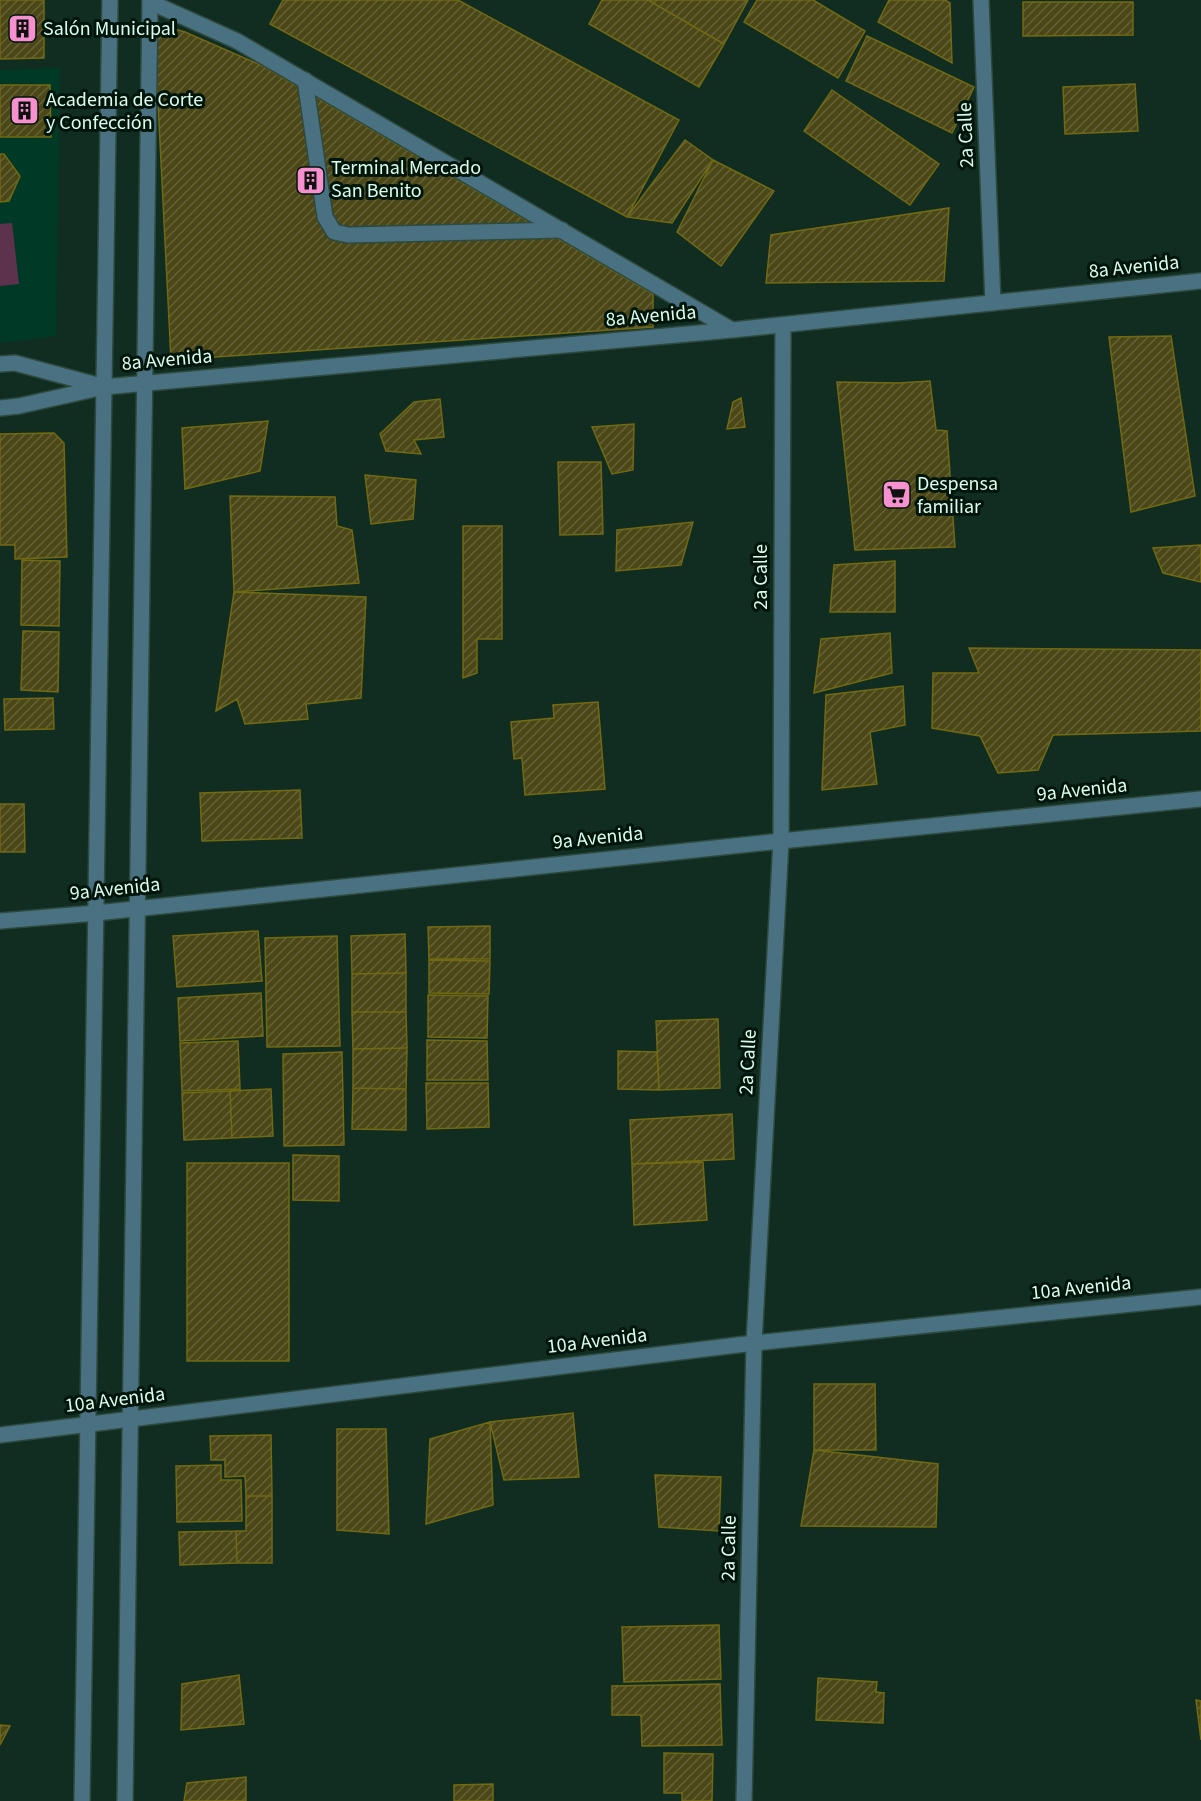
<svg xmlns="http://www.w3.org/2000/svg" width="1201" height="1801" viewBox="0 0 1201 1801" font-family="'Source Sans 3',sans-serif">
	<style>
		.built { fill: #003a26 }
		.grass { fill: #5d324c }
		.building { fill: url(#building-hatch); stroke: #726a13; stroke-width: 1.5 }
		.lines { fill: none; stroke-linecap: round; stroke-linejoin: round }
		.service-casing { stroke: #2d4a3e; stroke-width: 18 }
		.minor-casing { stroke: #2d4a3e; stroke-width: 18 }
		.tertiary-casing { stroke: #2d4a3e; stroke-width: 18 }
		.service { stroke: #4a7181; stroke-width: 15 }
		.minor { stroke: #4a7181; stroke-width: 15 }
		.tertiary { stroke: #4a7181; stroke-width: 15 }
		.labels { text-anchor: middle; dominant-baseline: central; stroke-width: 6; stroke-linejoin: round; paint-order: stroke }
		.poi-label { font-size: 20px; fill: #dcfded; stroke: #00150b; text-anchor: start }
		.street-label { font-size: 20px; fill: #dcfded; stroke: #00150b }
	</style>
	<defs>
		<pattern id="building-hatch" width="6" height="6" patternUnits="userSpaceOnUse" patternTransform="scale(1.5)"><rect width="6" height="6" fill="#4b4717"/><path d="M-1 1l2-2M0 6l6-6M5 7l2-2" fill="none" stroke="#646239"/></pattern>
	</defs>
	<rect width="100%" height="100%" fill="#112d21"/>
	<path class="built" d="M60,68L56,336L0,343V70Z"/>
	<path class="grass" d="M12,223L19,284L0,286V224Z"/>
	<path class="building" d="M0,0H44V58L0,59Z
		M283,0H458L679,120L627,217L270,24Z
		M602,0H648L724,44L699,87L589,24Z
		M648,0H748L724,44Z
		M757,0H813L865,31L838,78L744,22Z
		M889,0H945L950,3L952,63L878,22Z
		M1023,2H1133V35L1023,36Z
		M154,23L185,32L263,66L653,294V327L171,360Z
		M867,36L974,87L952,133L846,81Z
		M1135,84L1138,131L1065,134L1063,87Z
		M0,85H50L51,137H0Z
		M832,90L939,164L910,205L804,131Z
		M685,140L713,160L672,223L627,217Z
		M0,154H4L20,176L9,201L0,202Z
		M713,160L774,191L721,266L677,232Z
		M949,208L944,281L766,283L771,235Z
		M1171,336L1195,496L1131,512L1109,337Z
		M930,381L936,430L947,431L955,547L855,550L837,382L898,383Z
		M741,398L745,427L727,429L733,402Z
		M440,399L444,437L414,440L421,454L386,451L380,434L414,402Z
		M268,421L260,471L185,489L182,428Z
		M634,424L633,470L612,474L592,427Z
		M54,433L64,443L67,557L15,559V545H0V434Z
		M558,462H601L603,534L560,535Z
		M365,475L416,480L413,519L371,524Z
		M230,496L335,497L337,526L352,530L359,583L234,592Z
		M693,522L681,565L616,571L617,530Z
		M463,526H502V639H477V673L463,678Z
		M1201,545V582L1163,573L1153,548Z
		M22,560L60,561L59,626L21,625Z
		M895,561V612H830L834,565Z
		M234,592L366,597L361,698L306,704L308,719L245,724L237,699L216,711Z
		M23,631L59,632L58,692L21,690Z
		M890,633L892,673L814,693L821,639Z
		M969,648L1201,650V731L1053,735L1038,770L998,773L980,736L932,728L933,673H979Z
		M903,686L905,725L870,732L877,784L822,790L826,695Z
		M53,698L54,729L5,730L4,699Z
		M598,702L605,789L525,795L522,758L514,759L511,722L554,718L553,705Z
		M300,790L302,838L202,841L200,793Z
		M0,804H24L25,852H0Z
		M490,926V959H429L428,927Z
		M258,931L262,981L177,987L173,936Z
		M405,934L406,973L352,974L351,936Z
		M337,936L340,1046L267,1047L265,938Z
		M429,960L490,961L489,994L429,993Z
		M406,973V1012H352V974Z
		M261,993L263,1036L180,1041L178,998Z
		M428,995L488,996L487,1038L428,1037Z
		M352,1012H406L407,1048L353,1049Z
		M718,1019L720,1088L659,1090L656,1021Z
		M427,1040L487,1041L488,1080H427Z
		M238,1041L240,1089L182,1091L180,1043Z
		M407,1048L406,1089L353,1088V1049Z
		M618,1051L657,1052L659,1090L618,1089Z
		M342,1052L344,1145L284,1146L283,1054Z
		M426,1083H488L489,1127L427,1129Z
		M353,1088L406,1089V1130L352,1129Z
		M271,1089L273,1136L232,1138L230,1091Z
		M230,1091L232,1138L184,1140L182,1093Z
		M732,1114L734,1159L632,1164L630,1120Z
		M293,1155L339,1156V1201L293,1200Z
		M703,1162L707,1220L634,1225L632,1164Z
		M187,1163H289V1361H187Z
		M814,1384H875L876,1450H814Z
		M573,1413L579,1477L504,1480L490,1422Z
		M490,1422L493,1505L426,1524L430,1439Z
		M337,1429H386L389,1534L337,1530Z
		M271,1435L272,1496H246L245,1476L225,1477V1460H211L210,1436Z
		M814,1450L938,1464L936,1527L801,1526Z
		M221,1465V1480H241L242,1521L177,1522L176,1466Z
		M655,1475L721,1477L719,1531L659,1527Z
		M246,1496H272V1563H237L236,1531H246Z
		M236,1531L237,1563L180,1565L179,1532Z
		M719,1625L721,1679L624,1682L622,1627Z
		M239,1675L244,1724L181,1730L182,1684Z
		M818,1678L877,1682L876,1692L884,1693L883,1723L816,1720Z
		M720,1684L722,1745L642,1746L641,1715H612V1686Z
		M1196,1700L1201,1701V1740Z
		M0,1725L10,1726L0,1745Z
		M664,1753L713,1754L712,1801H682V1793H664Z
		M246,1777V1801H184L187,1783Z
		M493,1784V1801H454V1785Z"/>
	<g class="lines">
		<defs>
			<path id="service" d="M305,80L325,217L334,232L348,235L562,230"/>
			<path id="minor" d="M981,0L993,303
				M150,2L237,41L732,330
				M0,364L15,363L101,386
				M0,408L19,406L104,387L732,330L1201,281
				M0,921L96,913L781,841L1201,799
				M0,1435L754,1343L1201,1297
				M744,1801L754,1343L781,841L783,325"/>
			<path id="tertiary" d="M82,1801L110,0
				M125,1801L150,0"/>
		</defs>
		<use href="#service" class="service-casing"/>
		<use href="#minor" class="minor-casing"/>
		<use href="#tertiary" class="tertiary-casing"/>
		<use href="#service" class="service"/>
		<use href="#minor" class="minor"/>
		<use href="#tertiary" class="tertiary"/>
	</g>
	<defs>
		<symbol id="building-square" viewBox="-11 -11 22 22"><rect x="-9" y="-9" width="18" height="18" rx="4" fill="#f790ce" stroke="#00150b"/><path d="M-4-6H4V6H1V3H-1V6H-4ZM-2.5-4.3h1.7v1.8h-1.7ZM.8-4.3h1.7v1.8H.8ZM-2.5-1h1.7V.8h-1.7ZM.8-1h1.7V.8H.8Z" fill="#111"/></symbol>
		<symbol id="supermarket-square" viewBox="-11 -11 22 22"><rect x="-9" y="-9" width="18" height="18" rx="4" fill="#f790ce" stroke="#00150b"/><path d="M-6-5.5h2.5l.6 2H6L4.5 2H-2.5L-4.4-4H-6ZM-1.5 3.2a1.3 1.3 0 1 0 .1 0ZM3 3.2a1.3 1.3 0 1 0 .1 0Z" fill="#111"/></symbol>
	</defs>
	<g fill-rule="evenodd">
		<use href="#building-square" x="6" y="12" width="33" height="33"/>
		<use href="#building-square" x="8" y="94" width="33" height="33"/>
		<use href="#building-square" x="294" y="164" width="33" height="33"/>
		<use href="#supermarket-square" x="880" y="478" width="33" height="33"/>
	</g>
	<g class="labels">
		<g class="poi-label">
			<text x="43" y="29">Salón Municipal</text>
			<text x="46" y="100">Academia de Corte<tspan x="46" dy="23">y Confección</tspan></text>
			<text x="331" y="168">Terminal Mercado<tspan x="331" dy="23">San Benito</tspan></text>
			<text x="917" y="484">Despensa<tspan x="917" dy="23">familiar</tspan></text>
		</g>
		<g class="street-label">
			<text transform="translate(966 135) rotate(-92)">2a Calle</text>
			<text transform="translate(1134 267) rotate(-6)">8a Avenida</text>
			<text transform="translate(651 316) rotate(-5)">8a Avenida</text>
			<text transform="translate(167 360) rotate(-5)">8a Avenida</text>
			<text transform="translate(761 577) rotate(-90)">2a Calle</text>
			<text transform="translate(1082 790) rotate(-6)">9a Avenida</text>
			<text transform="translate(598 838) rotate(-6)">9a Avenida</text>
			<text transform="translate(115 889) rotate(-6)">9a Avenida</text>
			<text transform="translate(748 1062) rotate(-87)">2a Calle</text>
			<text transform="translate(1081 1288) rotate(-6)">10a Avenida</text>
			<text transform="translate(597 1341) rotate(-7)">10a Avenida</text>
			<text transform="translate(115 1400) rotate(-7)">10a Avenida</text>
			<text transform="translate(729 1548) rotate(-89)">2a Calle</text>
		</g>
	</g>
</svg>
